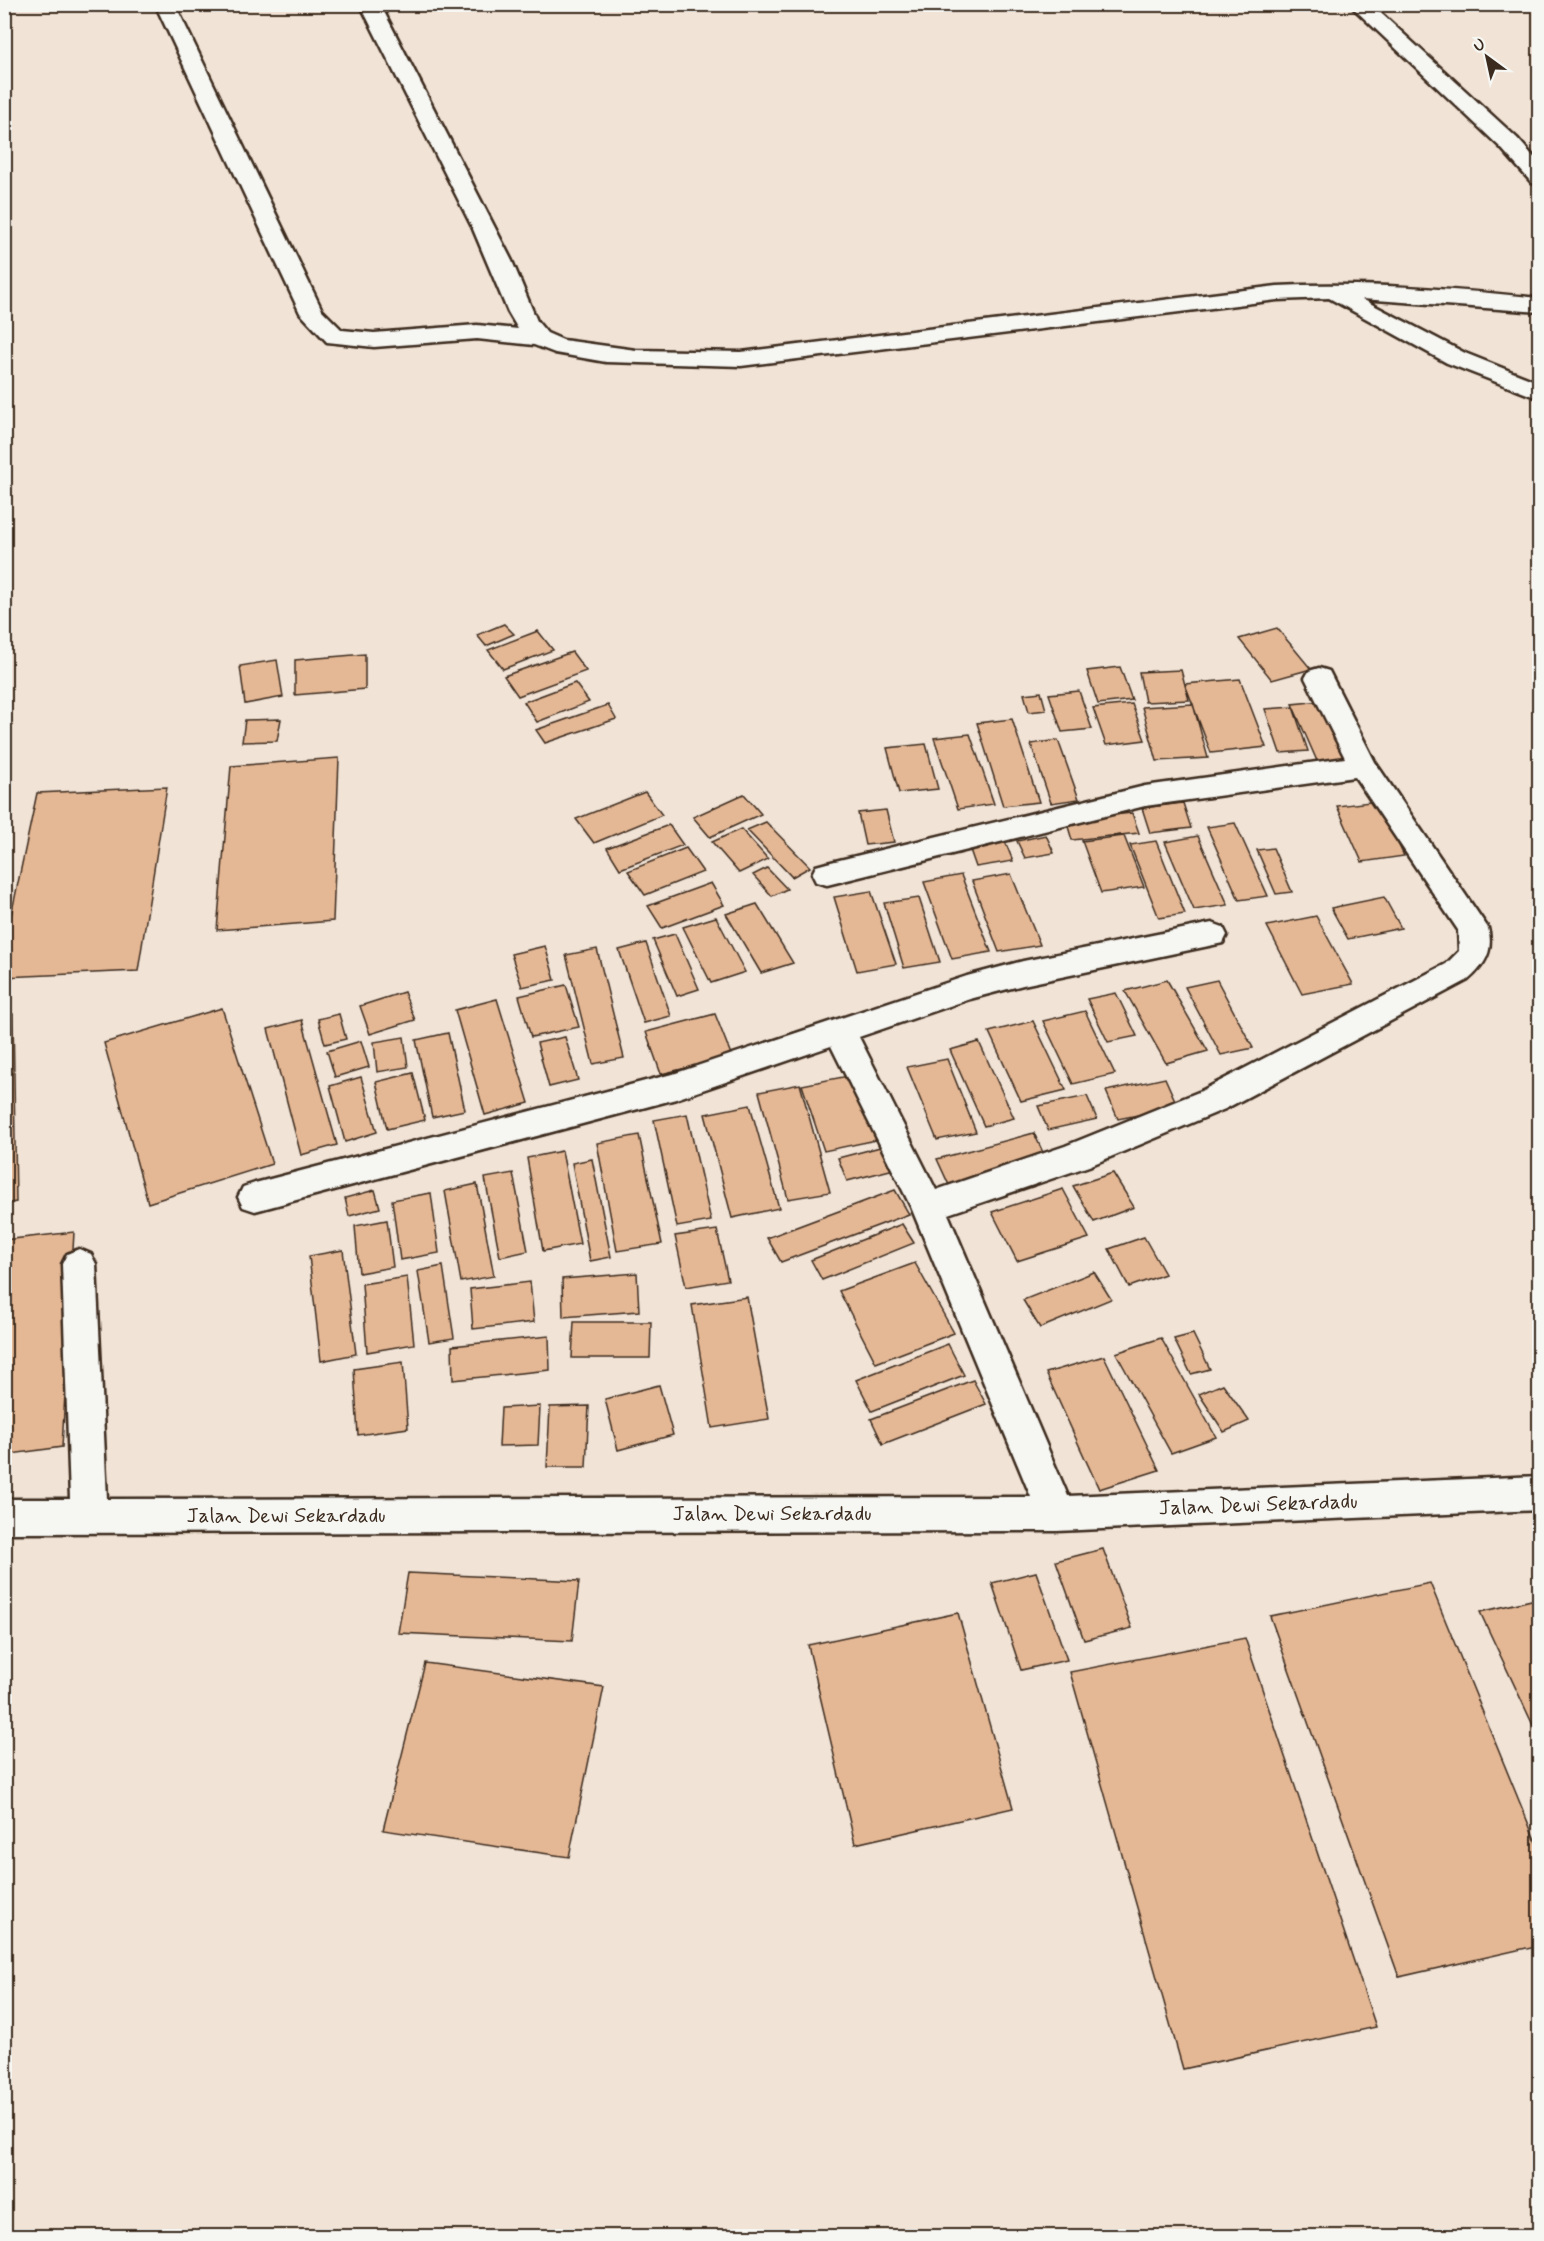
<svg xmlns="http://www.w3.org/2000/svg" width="1544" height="2241" viewBox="0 0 1544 2241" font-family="Mynerve,sans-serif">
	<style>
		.building { fill: #e5b895; stroke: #3b2a1e; stroke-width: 1.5 }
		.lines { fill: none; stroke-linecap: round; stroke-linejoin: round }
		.minor-casing { stroke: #3b2a1e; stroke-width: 5 }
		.minor { fill: #f6f6f2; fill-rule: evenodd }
		.labels { text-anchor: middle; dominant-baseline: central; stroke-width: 6; stroke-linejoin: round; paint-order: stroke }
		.street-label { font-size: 21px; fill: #3b2a1e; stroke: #f6f6f2 }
	</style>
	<rect width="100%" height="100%" fill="#f1e3d6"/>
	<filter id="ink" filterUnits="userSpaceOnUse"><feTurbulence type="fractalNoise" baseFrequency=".0167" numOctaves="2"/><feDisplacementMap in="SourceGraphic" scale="12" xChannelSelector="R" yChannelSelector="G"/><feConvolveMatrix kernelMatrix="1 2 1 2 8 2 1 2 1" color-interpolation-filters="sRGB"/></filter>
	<g filter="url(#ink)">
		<path class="building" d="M504,624L514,634L486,646L477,635Z
			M1277,628L1311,669L1272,680L1239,639Z
			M538,631L553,650L503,669L488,650Z
			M572,652L586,671L518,696L504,676Z
			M365,654V689L295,695V660Z
			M277,660L283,697L245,704L240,666Z
			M1120,667L1132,700L1098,704L1087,671Z
			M1181,670L1189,700L1145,702L1139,672Z
			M1240,679L1266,747L1211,753L1185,684Z
			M575,683L589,702L537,722L524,702Z
			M1079,691L1092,729L1062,732L1049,694Z
			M1041,692L1046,710L1029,712L1024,694Z
			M1322,701L1346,758L1317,761L1292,704Z
			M1132,704L1145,740L1106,745L1093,708Z
			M1193,704L1208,758L1157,761L1142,707Z
			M608,705L616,719L545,743L536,730Z
			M1293,707L1308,751L1280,753L1265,709Z
			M281,719L277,741L242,742L245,720Z
			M1012,719L1039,802L1003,806L977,723Z
			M970,734L994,804L958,809L934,738Z
			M1058,740L1079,799L1051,803L1031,744Z
			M926,744L938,789L899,793L887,748Z
			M339,758L333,921L217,930L231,766Z
			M167,787L138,971L4,977V949L37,793Z
			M645,792L662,815L594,843L576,819Z
			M744,794L761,814L710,837L693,817Z
			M1378,801L1404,856L1362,862L1337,806Z
			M1183,803L1191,828L1150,833L1142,808Z
			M886,810L894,842L865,845L858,813Z
			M1132,813L1139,833L1072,840L1066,820Z
			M766,822L810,867L792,877L747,830Z
			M1235,823L1268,896L1239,900L1207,827Z
			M669,825L683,845L620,869L607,848Z
			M741,829L768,859L739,873L712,842Z
			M1046,835L1054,853L1025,858L1017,841Z
			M1124,836L1144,887L1101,893L1082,841Z
			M1198,836L1228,905L1194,910L1165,842Z
			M1004,839L1013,861L976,867L968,844Z
			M1156,841L1185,914L1159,918L1130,845Z
			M686,848L703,872L645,895L628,871Z
			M1273,848L1292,892L1276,894L1257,850Z
			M767,868L787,889L772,896L753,875Z
			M1011,874L1040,945L999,952L972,881Z
			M961,875L991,952L952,959L924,882Z
			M711,883L724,905L662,928L648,906Z
			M871,891L896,964L857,971L834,897Z
			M1384,897L1401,928L1348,939L1331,908Z
			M919,898L940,962L904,968L884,903Z
			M757,904L793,963L761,973L726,914Z
			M1316,916L1353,984L1302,994L1267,926Z
			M716,917L745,972L711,983L683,927Z
			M675,934L699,989L677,996L653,940Z
			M646,943L671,1016L644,1023L619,950Z
			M545,946L555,980L522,987L511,954Z
			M597,949L624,1058L593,1064L566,955Z
			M1167,980L1208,1051L1166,1063L1125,991Z
			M1217,980L1253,1048L1221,1055L1185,987Z
			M566,985L579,1027L531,1037L519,996Z
			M404,992L415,1020L370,1034L360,1006Z
			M1116,993L1137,1036L1108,1042L1087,999Z
			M497,999L529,1103L485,1115L455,1010Z
			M222,1008L272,1164L148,1203L104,1043Z
			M1085,1011L1115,1074L1073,1084L1043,1021Z
			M13,1014L16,1202L4,1204V1015Z
			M339,1014L346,1039L325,1044L318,1019Z
			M715,1014L732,1057L661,1074L646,1032Z
			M302,1020L337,1145L301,1155L268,1029Z
			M1033,1021L1066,1090L1021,1101L989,1032Z
			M448,1033L465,1110L432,1117L416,1040Z
			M404,1037L408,1067L377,1072L374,1042Z
			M565,1037L578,1080L549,1087L537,1043Z
			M361,1041L369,1067L335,1077L327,1051Z
			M979,1042L1014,1118L984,1126L950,1050Z
			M947,1059L976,1132L937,1140L907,1067Z
			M413,1073L425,1120L387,1129L376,1082Z
			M858,1074L881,1139L824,1151L802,1085Z
			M361,1077L377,1132L345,1142L330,1086Z
			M1165,1078L1178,1107L1118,1119L1106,1091Z
			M800,1084L830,1192L788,1199L759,1092Z
			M1087,1096L1097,1119L1048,1130L1038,1106Z
			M750,1105L779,1208L732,1218L705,1114Z
			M687,1114L711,1221L677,1227L654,1120Z
			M1034,1133L1046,1159L949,1185L937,1159Z
			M639,1135L662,1244L617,1251L597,1143Z
			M888,1145L898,1168L847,1181L838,1158Z
			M562,1151L580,1244L543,1251L527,1158Z
			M592,1159L611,1257L590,1261L572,1163Z
			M513,1173L528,1251L500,1257L485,1178Z
			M1113,1173L1134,1207L1094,1222L1073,1186Z
			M477,1184L494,1276L461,1282L445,1191Z
			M1063,1189L1089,1238L1017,1261L992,1212Z
			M375,1190L380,1208L349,1216L345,1198Z
			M895,1190L909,1214L781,1262L767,1238Z
			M431,1193L439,1253L400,1260L392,1200Z
			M387,1220L393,1267L359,1273L355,1226Z
			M902,1224L914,1243L822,1280L811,1260Z
			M717,1230L728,1280L686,1287L675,1236Z
			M74,1232L62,1447L4,1455V1240Z
			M1144,1237L1165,1274L1129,1287L1109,1249Z
			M343,1250L356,1354L321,1361L309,1256Z
			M915,1263L954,1333L876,1363L839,1291Z
			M443,1266L454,1338L429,1342L418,1271Z
			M1094,1272L1111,1299L1040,1328L1023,1300Z
			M637,1273L639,1311L563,1317L562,1279Z
			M407,1277L414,1344L367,1352L362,1284Z
			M530,1282L534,1322L473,1329L470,1289Z
			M747,1297L769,1419L712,1428L692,1305Z
			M574,1322H651L650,1358H572Z
			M1193,1334L1210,1369L1191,1374L1174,1339Z
			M549,1336L550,1370L453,1380L452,1346Z
			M1161,1338L1216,1437L1171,1453L1116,1353Z
			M948,1344L964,1375L872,1411L856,1380Z
			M1104,1356L1159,1470L1099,1489L1046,1373Z
			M403,1362L408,1428L358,1435L354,1369Z
			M973,1380L986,1404L883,1444L871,1419Z
			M1223,1384L1249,1421L1224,1432L1199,1394Z
			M659,1385L673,1435L618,1450L605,1399Z
			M540,1406L538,1445L499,1446L501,1408Z
			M589,1406L586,1467H547L550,1407Z
			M1103,1549L1132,1628L1084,1640L1056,1561Z
			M1036,1572L1067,1660L1021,1670L992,1583Z
			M408,1573L579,1581L572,1641L398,1633Z
			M1430,1583L1540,1852V1945L1399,1977L1270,1616Z
			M1540,1598V1740L1480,1612Z
			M958,1613L1013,1808L855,1844L808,1645Z
			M1245,1638L1376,2027L1183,2069L1070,1672Z
			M425,1663L604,1687L569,1857L383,1830Z"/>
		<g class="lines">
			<defs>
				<path id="minor" d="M155,4H175L322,310L342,330L374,333L477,325L518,329L508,312L473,229L360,4H380L512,261L537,321L547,333L563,340L636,350L741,352L1277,286C1365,282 1452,289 1540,298V312L1362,299L1465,353L1540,383V399L1447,363L1329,298L1277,300L741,366L606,362L555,353L534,345L477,339L374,347L327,342L300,313Z
					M1349,4H1371L1517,138L1540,164V185L1532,183L1501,148Z
					M1319,668L1329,671L1375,762L1488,928C1494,951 1485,965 1468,980L1225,1109L1089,1166L948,1214L1068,1496L1540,1476V1510L1057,1531L4,1533V1499H70L62,1264L67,1254L79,1249L91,1254L96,1264L107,1499L1031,1497L911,1207L831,1046L676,1099L255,1211L243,1207L238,1197L243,1187L255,1183L676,1073L967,976L1023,961L1212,923L1223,927L1227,935L1223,943L1023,985L970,999L859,1037L936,1190L1065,1146L1201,1091L1446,964L1459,951L1458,930L1355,777L1145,806L827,885L816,882L812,874L816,866L827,863L1145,786L1345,758L1305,678L1309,671Z"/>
			</defs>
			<use href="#minor" class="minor-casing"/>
			<use href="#minor" class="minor"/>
		</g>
	</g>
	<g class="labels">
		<g class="street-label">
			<text transform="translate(1258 1505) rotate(-2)">Jalan Dewi Sekardadu</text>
			<text x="772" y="1514">Jalan Dewi Sekardadu</text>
			<text x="286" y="1516">Jalan Dewi Sekardadu</text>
		</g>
	</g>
	<rect width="1544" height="2241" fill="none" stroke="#f6f6f2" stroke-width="24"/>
	<rect x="12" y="12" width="1520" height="2217" fill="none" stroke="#3b2a1e" stroke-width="2" filter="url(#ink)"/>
	<g transform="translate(1487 57) rotate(327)" stroke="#f6f6f2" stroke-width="4.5" paint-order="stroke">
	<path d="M0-4.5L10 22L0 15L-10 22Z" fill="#3b2a1e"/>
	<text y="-9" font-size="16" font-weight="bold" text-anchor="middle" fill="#3b2a1e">U</text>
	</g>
</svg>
